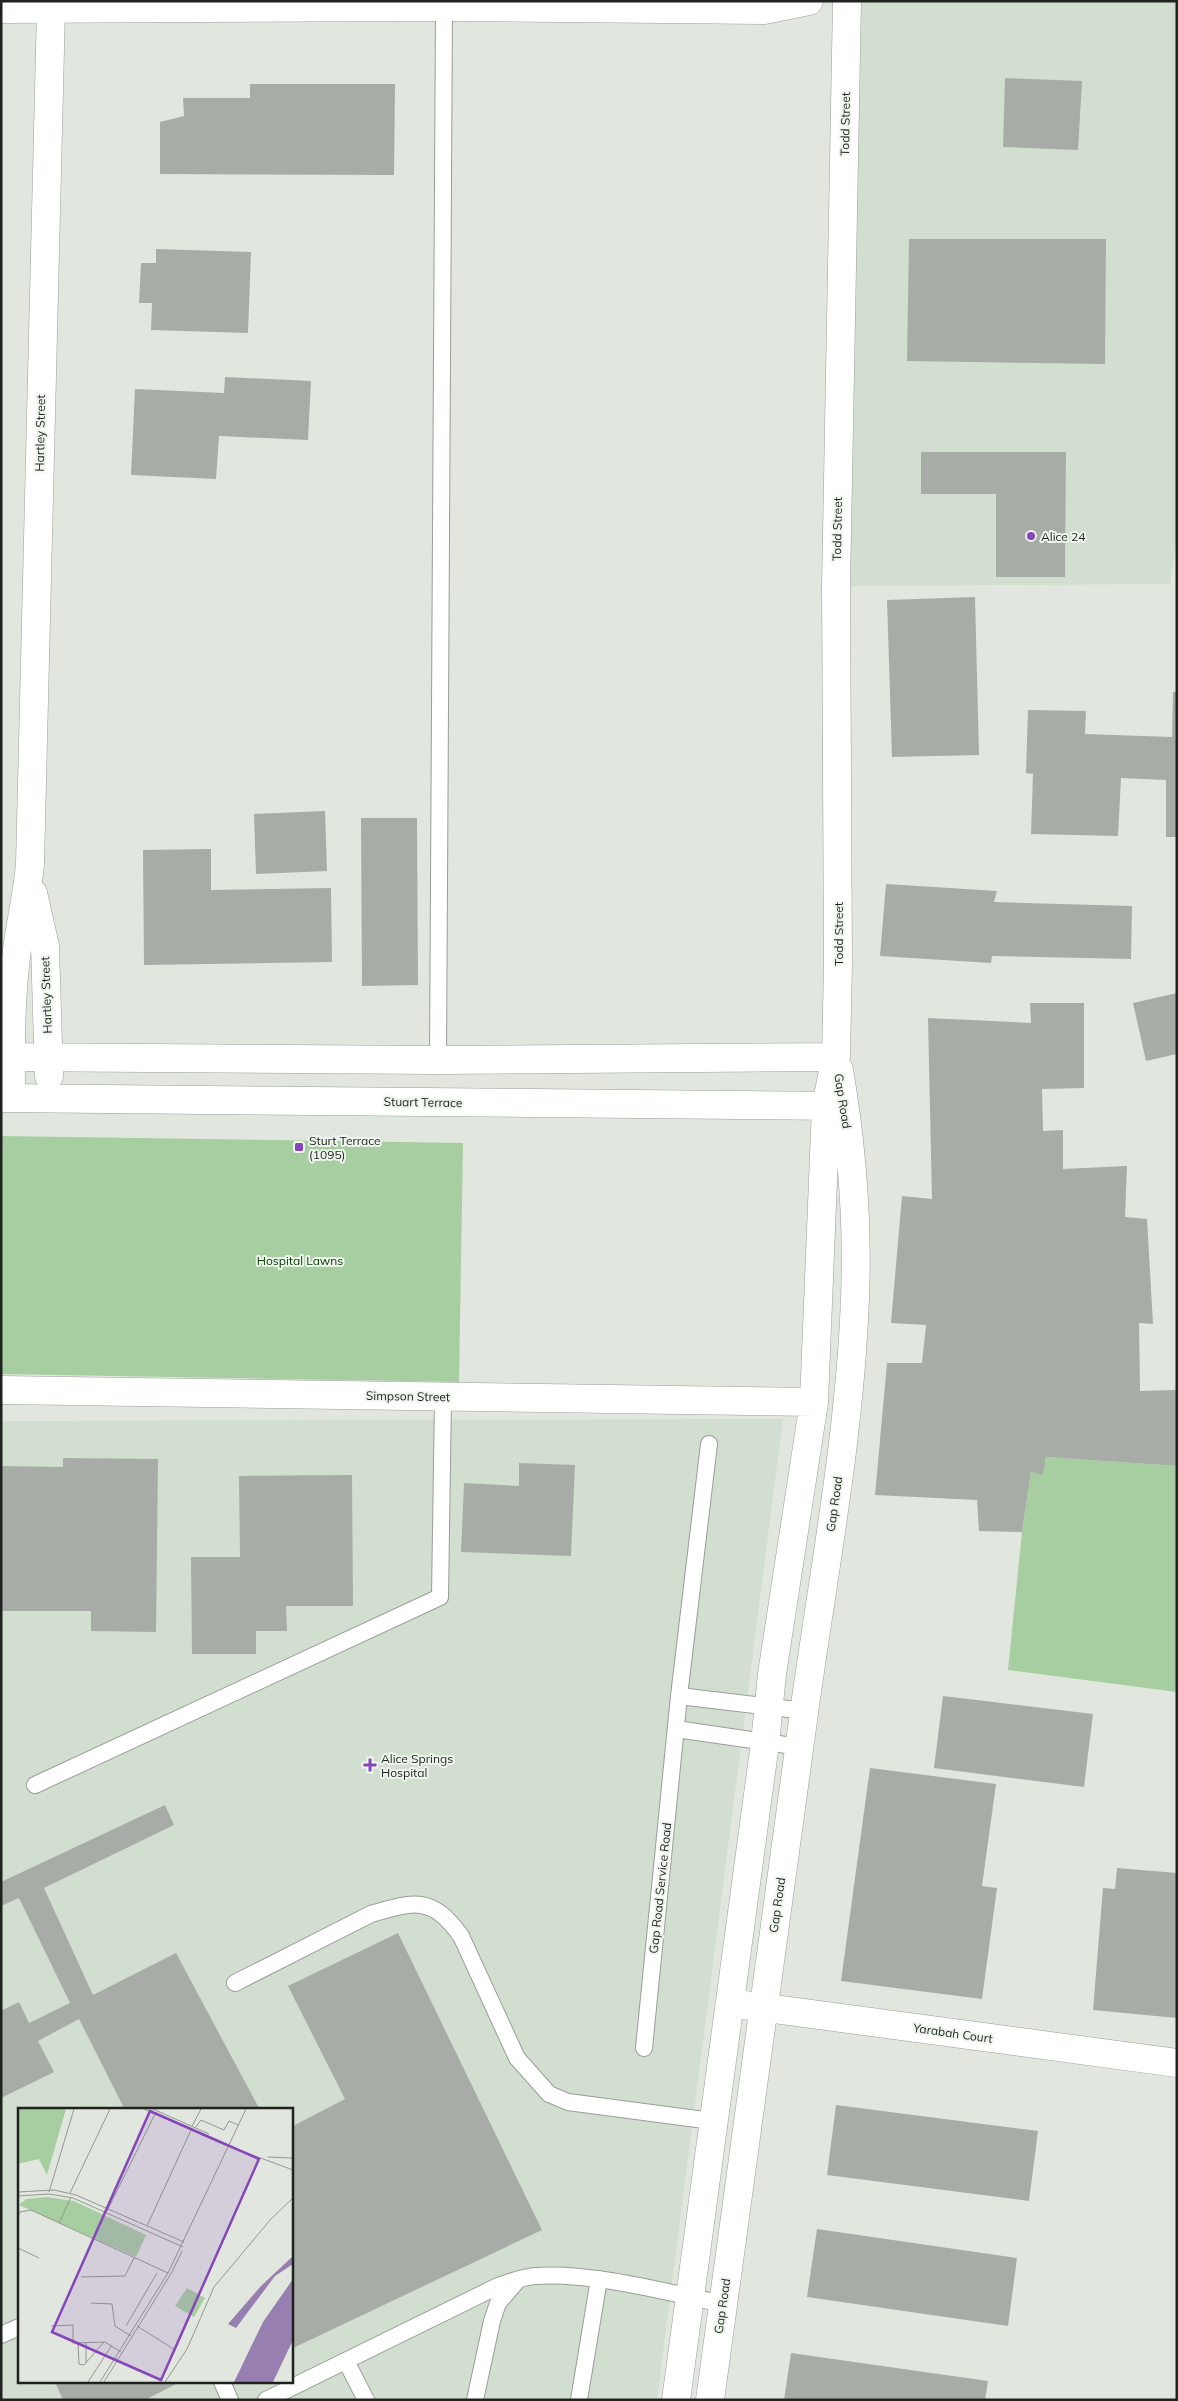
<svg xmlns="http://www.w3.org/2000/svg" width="1178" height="2401" viewBox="0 0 1178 2401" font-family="Mulish,sans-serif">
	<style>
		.built { fill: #d2ded0; fill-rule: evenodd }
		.green { fill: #a7cea1 }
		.building { fill: #a7ada6 }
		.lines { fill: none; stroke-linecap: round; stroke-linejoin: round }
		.service-casing { stroke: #989f97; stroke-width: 18 }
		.minor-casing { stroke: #989f97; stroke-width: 29 }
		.secondary-casing { stroke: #989f97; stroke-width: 29 }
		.service { stroke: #fff; stroke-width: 16 }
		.minor { stroke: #fff; stroke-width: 28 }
		.secondary { stroke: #fff; stroke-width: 28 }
		.poi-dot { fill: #8646bb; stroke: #eef5ed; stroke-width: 2 }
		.labels { text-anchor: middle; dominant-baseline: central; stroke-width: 4; stroke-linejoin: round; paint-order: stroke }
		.street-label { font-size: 12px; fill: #1f221f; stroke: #eef5ed }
		.poi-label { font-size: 12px; fill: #1f221f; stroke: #eef5ed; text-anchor: start }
		.park-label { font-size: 12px; fill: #084100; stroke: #eef5ed }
		.inset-road { fill: none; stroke: #939892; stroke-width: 1 }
		.view { fill: #8646bb; fill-opacity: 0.15; stroke: #8646bb; stroke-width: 2.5 }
		.inset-edge { fill: none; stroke: #1f221f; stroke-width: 2.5 }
	</style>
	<rect width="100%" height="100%" fill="#e1e7df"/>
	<path class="built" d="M847,1H1177V538L1170,584L836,586Z
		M783,1419L657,2400H1V1421ZM19,2110H291V2382H19Z"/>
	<path class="green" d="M1,1136L463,1143L459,1382L1,1374Z
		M1046,1457L1177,1466V1692L1008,1670L1022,1532L1031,1472L1043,1474Z"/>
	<path class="building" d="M1005,78L1082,81L1078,150L1003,147Z
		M250,84H395L394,175L160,174V122L184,116L183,98H250Z
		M909,239H1106L1105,364L907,361Z
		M156,249L251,252L248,333L151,330L152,303H139L141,263H156Z
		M225,377L311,381L308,440L219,436L216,479L131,475L135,389L224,393Z
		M921,452H1066L1065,577H996V494H921Z
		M975,597L979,755L892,757L887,600Z
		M1173,692H1177V837H1166V780L1121,778L1118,836L1031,834L1033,774L1026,773L1028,710L1086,711L1085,734L1172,737Z
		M325,811L327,871L256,874L254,814Z
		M361,818H417L418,985L362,986Z
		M211,849V890L331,888L332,962L144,965L143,850Z
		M886,884L997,891L994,902L1132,906L1131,959L992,956L991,963L880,956Z
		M1177,993V1054L1146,1061L1133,1003Z
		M1030,1003H1084V1088L1042,1089L1043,1131L1063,1130V1169L1127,1166L1125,1217L1147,1219L1153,1324L1139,1323L1140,1391L1177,1390V1466L1046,1457L1043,1475L1031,1472L1022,1532L979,1531L977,1500L875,1495L887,1363H922L926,1325L891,1323L902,1196L932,1199L928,1018L1031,1023Z
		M63,1458L158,1459L156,1632L91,1631V1611H1V1466L63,1467Z
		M519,1463L575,1465L571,1556L461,1552L464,1483L519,1486Z
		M352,1475L353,1606H286L287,1631H256V1654H192L191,1557H240L239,1476Z
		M943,1696L1093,1714L1084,1787L934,1768Z
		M870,1768L996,1784L982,1886L997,1888L982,1999L841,1981Z
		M165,1805L174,1825L44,1888L93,1995L176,1953L260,2110H125L79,2019L38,2041L54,2072L1,2098V2011L19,2002L29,2023L70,2003L19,1898L1,1906V1882Z
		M1117,1868L1177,1873V2018L1093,2010L1103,1888L1115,1889Z
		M398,1933L542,2230L291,2349V2127L345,2099L288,1986Z
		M836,2105L1038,2131L1029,2201L827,2175Z
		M817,2229L1017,2258L1008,2326L807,2297Z
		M791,2353L988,2381L985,2400H784Z
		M55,2382H180L145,2400H63Z"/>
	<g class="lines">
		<defs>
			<path id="service" d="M438,1060L444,7
				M679,1696L805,1711
				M676,1729L800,1747
				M35,1785L440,1597L443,1397
				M235,1983L371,1914C415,1901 432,1896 461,1936L517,2058L549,2094L568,2102L712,2121
				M644,2048L679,1696L709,1444
				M1,2335L19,2327
				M346,2361L366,2400
				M222,2382L230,2400
				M266,2400L498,2286C510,2282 522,2277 535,2276C593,2272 666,2292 723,2304
				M475,2400L492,2321L498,2303L517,2281
				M579,2400L599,2279"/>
			<path id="minor" d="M33,893L45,946L49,1076
				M1,1057L438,1060L836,1057
				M1,1098L843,1106
				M11,1098C11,1055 10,1011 15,967C18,932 27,899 30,864L51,9
				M1,1390L814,1402
				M744,2005L1177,2063
				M676,2400L765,1743L772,1674L814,1402L826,1106L836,1057L838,964L836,586L847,1
				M710,2400C741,2171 773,1942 804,1713C823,1575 850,1437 855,1298C858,1222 852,1146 839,1070"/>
			<path id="secondary" d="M1,9L444,7L764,10L809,1"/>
		</defs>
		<use href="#service" class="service-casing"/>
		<use href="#minor" class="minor-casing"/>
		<use href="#secondary" class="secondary-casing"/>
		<use href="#service" class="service"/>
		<use href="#minor" class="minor"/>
		<use href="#secondary" class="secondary"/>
	</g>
	<g class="poi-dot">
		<circle cx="1031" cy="536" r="5"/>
		<rect x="294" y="1142" width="10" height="10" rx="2.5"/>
		<path d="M367.5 1757.5h5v5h5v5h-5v5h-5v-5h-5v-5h5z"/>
	</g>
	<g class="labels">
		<g class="street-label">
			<text transform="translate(845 124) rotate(-89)">Todd Street</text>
			<text transform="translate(40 433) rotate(-89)">Hartley Street</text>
			<text transform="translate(837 529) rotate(-89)">Todd Street</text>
			<text transform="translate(838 934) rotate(-90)">Todd Street</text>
			<text transform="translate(46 995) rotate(-92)">Hartley Street</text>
			<text transform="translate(843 1101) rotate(81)">Gap Road</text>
			<text transform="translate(423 1102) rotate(1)">Stuart Terrace</text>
			<text transform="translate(408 1396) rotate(1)">Simpson Street</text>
			<text transform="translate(834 1504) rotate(-82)">Gap Road</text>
			<text transform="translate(660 1888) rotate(-84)">Gap Road Service Road</text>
			<text transform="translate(777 1905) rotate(-82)">Gap Road</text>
			<text transform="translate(953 2033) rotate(8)">Yarabah Court</text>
			<text transform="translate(722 2306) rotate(-82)">Gap Road</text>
		</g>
		<g class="poi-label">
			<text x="1041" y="536">Alice 24</text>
			<text x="309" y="1140">Sturt Terrace<tspan x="309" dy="14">(1095)</tspan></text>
			<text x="381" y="1758">Alice Springs<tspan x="381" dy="14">Hospital</tspan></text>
		</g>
		<g class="park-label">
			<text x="300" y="1260">Hospital Lawns</text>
		</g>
	</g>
	<g transform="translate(18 2108)">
		<rect width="275" height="275" fill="#e1e7df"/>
		<path d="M0,1H48L29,67L21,51L0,56ZM29,89L56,93L128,127L118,149L1,97L8,91ZM169,180L187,190L176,209L157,198Z" fill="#a7cea1"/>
		<path d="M275,148V156L257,168L218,220L210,216L243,178ZM275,171V232L255,274H216L245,214Z" fill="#987fb1"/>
		<path class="inset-road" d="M126,1L202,35L275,62M135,1L191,26M174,18L183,1M177,20L183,12L206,22L211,13L220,17M250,49L275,50M0,84L36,82L58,87L166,134M31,84L56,1M52,85L92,1M0,88L31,86L55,90L165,139M89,103L137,6M0,108L2,104L13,102L150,165M41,115L53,89M129,118L173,22M0,140L21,150M63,169L107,168L116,150M73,195L94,196L97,218L113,228M33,218L55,217V235L87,234L103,244M108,218L139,165M119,218L157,242M68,234V255M60,235L61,256L66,257L86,234M70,274L94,237M82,274L150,165L228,1M86,274L154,164L164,143M147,274L169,241L196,179L253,111L275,90"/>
		<path class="view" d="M132,3L241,51L143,272L34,224Z"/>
		<rect width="275" height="275" class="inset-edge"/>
	</g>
	<rect width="1178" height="2401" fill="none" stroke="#1f221f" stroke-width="5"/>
</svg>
